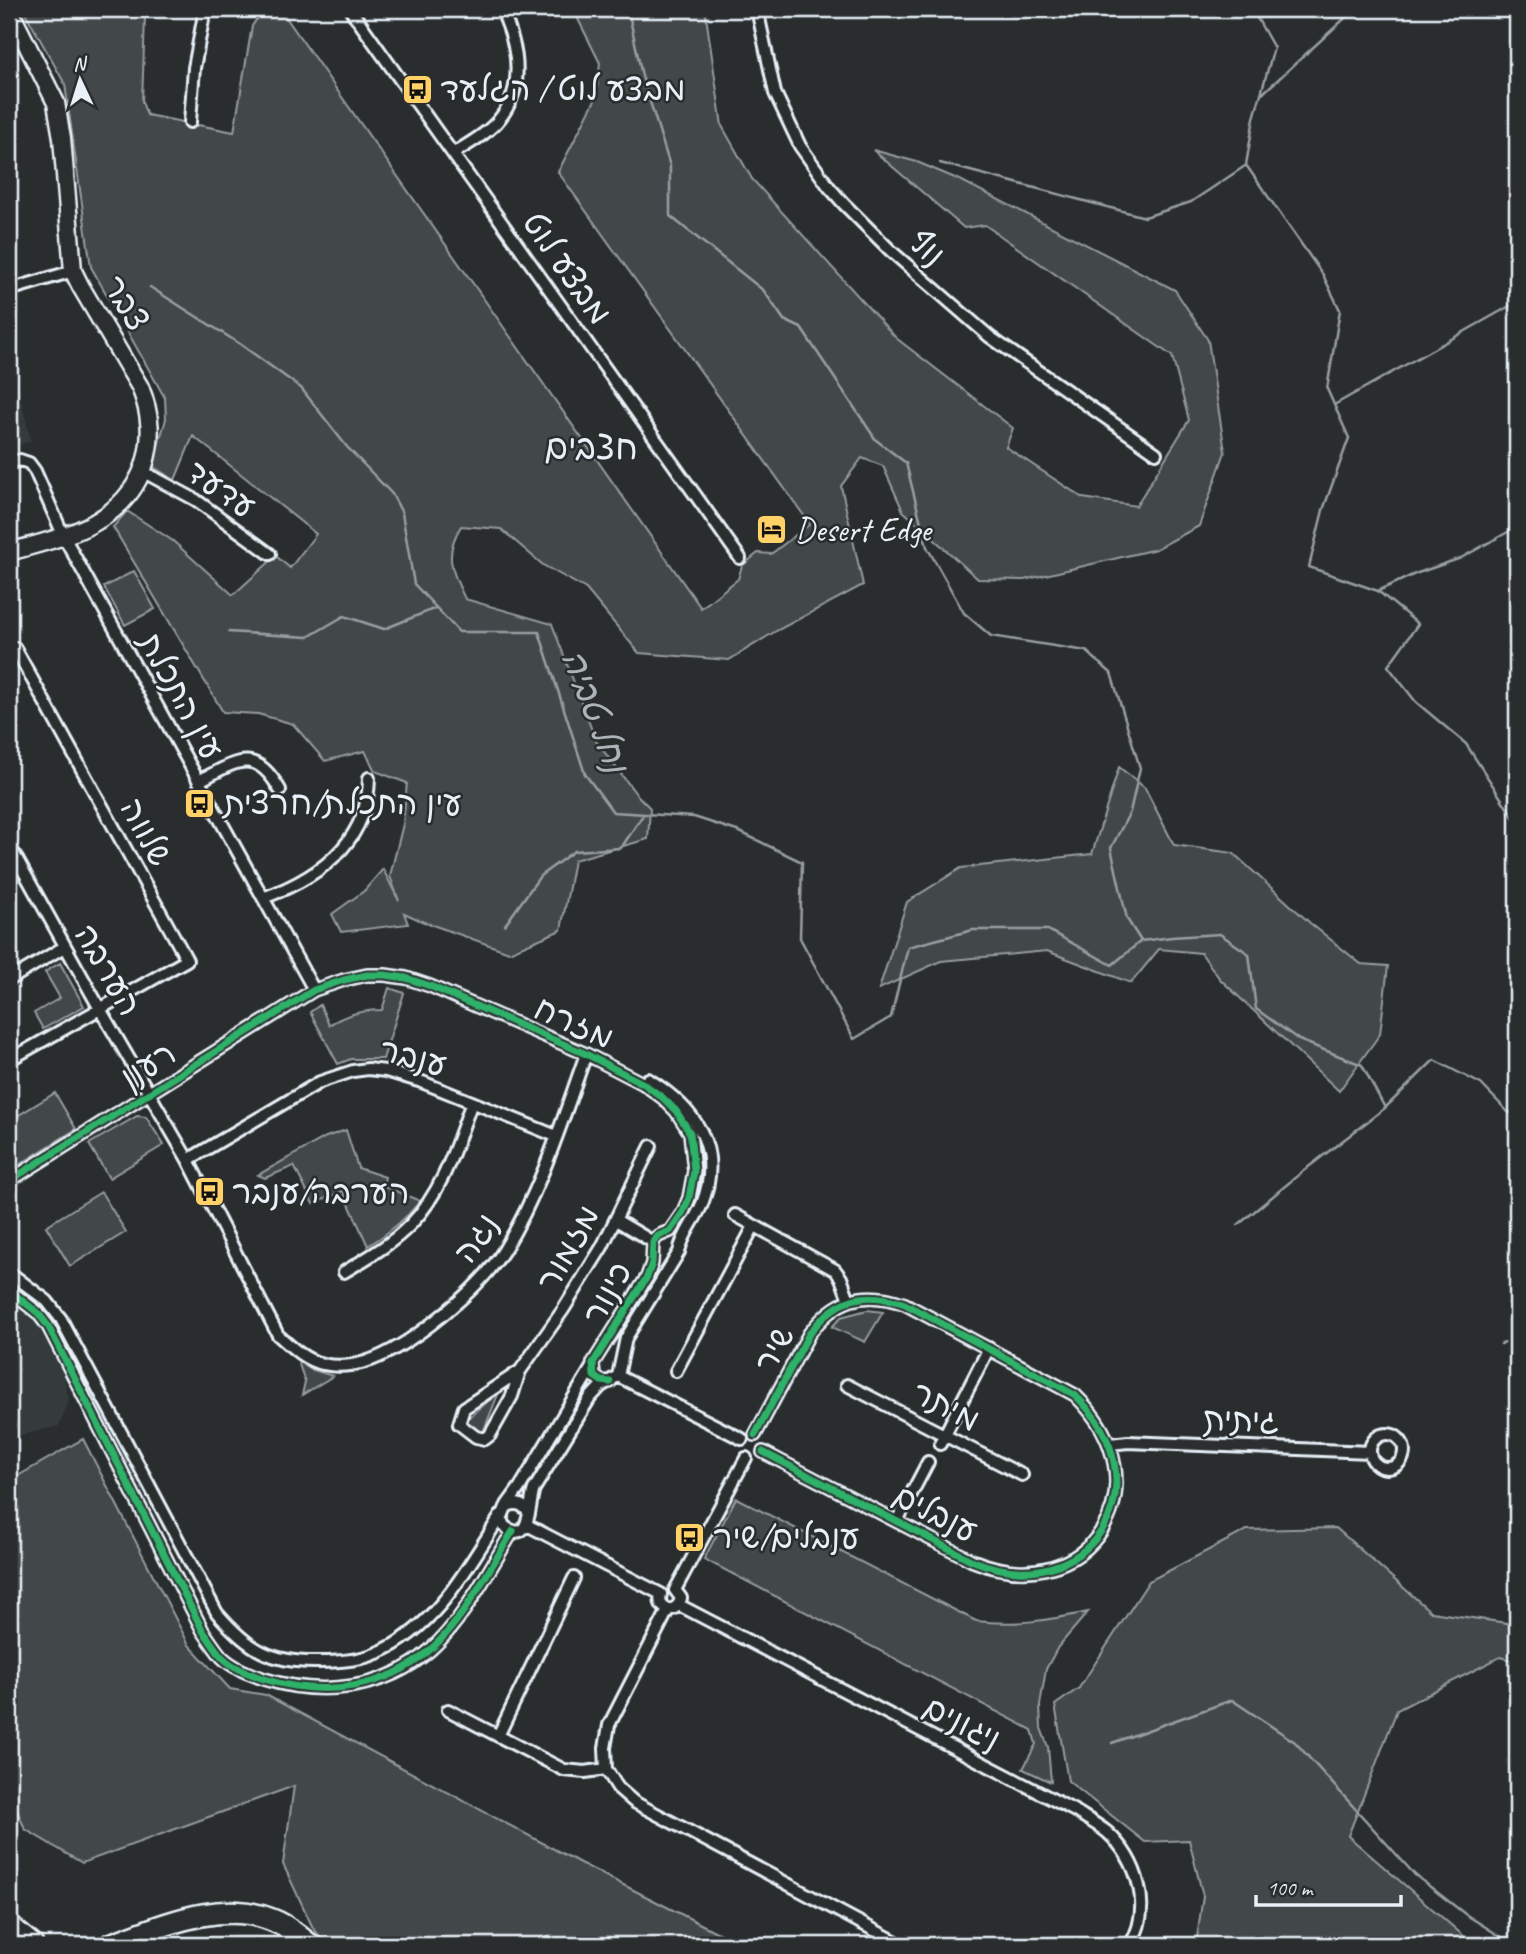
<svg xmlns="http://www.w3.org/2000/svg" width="1526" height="1954" viewBox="0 0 1526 1954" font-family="Caveat,'Playpen Sans Hebrew',sans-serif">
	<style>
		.built { fill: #363a3b }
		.green { fill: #424648; stroke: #959ca0; stroke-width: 2 }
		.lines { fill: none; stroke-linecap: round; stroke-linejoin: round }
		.stream { stroke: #989fa3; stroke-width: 2.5 }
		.street-casing { stroke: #e8f1f8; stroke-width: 16 }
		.secondary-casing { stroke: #e8f1f8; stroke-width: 21 }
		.highway-casing { stroke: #e8f1f8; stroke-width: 26 }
		.street { stroke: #2a2d2e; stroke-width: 10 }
		.secondary { stroke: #2a2d2e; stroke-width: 16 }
		.highway { stroke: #2a2d2e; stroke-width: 21 }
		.cycleway-casing { stroke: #2a2d2e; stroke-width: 11 }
		.cycleway { stroke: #2db169; stroke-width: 7 }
		.labels { text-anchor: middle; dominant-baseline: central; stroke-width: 5; stroke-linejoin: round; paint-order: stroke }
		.poi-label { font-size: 33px; fill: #e8f1f8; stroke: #2a2d2e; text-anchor: start }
		.street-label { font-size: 33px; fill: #e8f1f8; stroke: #2a2d2e }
		.neighbourhood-label { font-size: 35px; fill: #e8f1f8; stroke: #2a2d2e }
		.water-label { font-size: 35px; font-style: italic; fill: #acb3b9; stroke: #2a2d2e }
	</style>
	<rect width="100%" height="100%" fill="#2a2d2e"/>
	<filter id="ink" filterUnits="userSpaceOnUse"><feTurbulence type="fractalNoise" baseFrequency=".0143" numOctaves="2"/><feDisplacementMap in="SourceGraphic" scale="14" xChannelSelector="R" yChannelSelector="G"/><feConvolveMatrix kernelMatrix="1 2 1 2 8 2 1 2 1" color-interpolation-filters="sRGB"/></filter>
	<g filter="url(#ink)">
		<path class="built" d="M9,350L31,441L9,448Z
			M9,1298L32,1315L43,1326L61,1363L69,1401L59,1426L9,1438Z"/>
		<path class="green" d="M23,9H149L145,17L142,102L147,115L234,132L252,26L264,9H280L701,608L738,579L742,566L758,553L771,554L810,524L558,172L596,98L600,63L573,9H705L722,126L752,179L896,338L1013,428L1006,447L1083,498L1136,506L1189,420L1172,356L985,225L964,228L873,150L917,162L962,181L1175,290L1208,340L1225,452L1199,526L1156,549L1024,580L978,579L903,511L883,466L862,458L841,486L863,585L776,631L729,660L639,653L586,589L543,565L501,529L461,526C443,555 452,571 465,599L552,624L596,741L637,795L650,808L648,839L574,860L561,930L509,952L424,922L404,913L408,924L341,932L332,914L364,891L383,869L399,901L390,876L403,824L407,783L375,771L365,751L325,761L293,724L258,714L223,712L113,527L127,511L173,541L233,595L276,556L290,568L316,534L193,436L175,480L152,466L166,419L165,398L91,267L65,84Z
			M134,571L155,609L125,625L104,587Z
			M1119,767L1145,788L1174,845L1233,853L1310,923L1361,964L1388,966L1380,1034L1339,1091L1220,979L1201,953L1159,949L1131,983L1047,951L941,961L879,989L907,902L961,868L1092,854Z
			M60,963L84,1006L43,1029L34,1013L60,998L45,972Z
			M389,988L404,993L383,1059H351L338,1064L310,1012L320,1005L329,1025C346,1014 362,1010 382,1010Z
			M55,1093L76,1129L9,1171V1121Z
			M137,1116L146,1117L164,1145L109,1178L89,1144Z
			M346,1130L358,1168L385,1177L383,1186L420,1201C405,1220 389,1233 368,1246L343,1191L313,1204L294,1166L265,1178L258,1175L326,1137Z
			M101,1192L126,1232L70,1266L46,1226Z
			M867,1310L883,1312L865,1342L832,1327L841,1317Z
			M298,1361L310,1369L333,1376L302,1395L305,1382Z
			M499,1392L483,1432L471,1429L464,1422Z
			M83,1439L189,1645L230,1689L266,1695L580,1863L742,1945H327L313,1928L283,1864L294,1786L82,1863L25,1829L9,1792V1481Z
			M736,1498L976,1621C1015,1626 1049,1620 1088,1612L1058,1647L1046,1669L1040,1705L1041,1728L1048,1747L1051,1782L1023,1769L1036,1744L1032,1730L704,1559Z
			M1336,1528L1431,1612L1514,1624L1517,1609V1661L1500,1657L1397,1710L1348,1836L1474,1945H1196L1203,1896L1189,1840L1145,1842L1068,1781L1055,1705L1079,1688L1149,1581L1247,1530Z"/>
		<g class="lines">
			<path class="stream" d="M628,9L642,76L670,166V216L764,291L784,320L801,328L876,440L906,463L927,547L964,613L991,636L1086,651L1111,673L1140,768L1130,812L1111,848L1127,919L1141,941
				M1252,9L1274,48L1254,118L1246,165L1323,275L1340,310L1327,389L1349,438L1323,510L1309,567L1378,591L1418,624L1388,666L1416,702L1466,744L1517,823
				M1262,94L1355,9
				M940,163L1145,217L1191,202L1245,166
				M150,287L240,344L301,388L347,447L392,494L402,513L414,584L459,632H539L585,774L613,812L694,817L740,832L802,862L800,938L854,1039L891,1017L908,947L973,930H1048L1112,965L1141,941L1172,937L1220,934L1249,954L1256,1009L1299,1040L1362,1065L1385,1108L1434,1060L1481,1084L1508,1112L1517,1115
				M1334,405L1517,302
				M1378,591L1415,574L1461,558L1517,527
				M228,632L308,637L344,616L384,629L436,608
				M505,925L540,876L574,851L621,848L643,815
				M1238,1225L1302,1172L1385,1108
				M1501,1344L1517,1341
				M1112,1743L1232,1700L1295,1742L1415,1875L1465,1914L1514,1945"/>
			<defs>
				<path id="street" d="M350,9L740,558
					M757,9L775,93L800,146L829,187L844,204L891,251L990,337L1156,453
					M190,122L194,68L205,9
					M454,153C470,143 490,132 501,117C526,84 517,43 501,9
					M9,290L73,271
					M9,464L20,460L29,463L35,471L64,537L314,990
					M142,471L196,500L270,554
					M9,650L15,648L187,960L9,1060
					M199,781C235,762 255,745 280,790
					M9,845L100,1009L188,1160L278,1335C291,1347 306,1361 323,1364C336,1367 351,1366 365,1362C408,1349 480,1289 504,1250C541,1190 562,1121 586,1054
					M263,898C318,878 368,843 369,778
					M9,980L64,947
					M188,1160L320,1082L353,1071L368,1069L386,1071L422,1082L556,1136
					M9,1181L314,990L344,980L367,975H385L406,978L430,986L586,1054L644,1084L663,1098L676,1111L690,1133L694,1171L689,1198L683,1212L670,1231L658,1236L653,1242L652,1263L647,1277L593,1363L594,1376L601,1381L610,1382
					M735,1215L835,1270L841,1278L849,1300
					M616,1220L653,1242
					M9,1272L47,1301L61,1319L217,1613C248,1649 270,1663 319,1662C338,1662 359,1661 377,1653C436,1629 469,1565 501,1515
					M344,1272C367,1258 392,1244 411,1224C443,1191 456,1145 472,1102
					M9,1290L38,1313L48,1326L203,1631C209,1639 215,1649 222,1657C233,1668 250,1674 264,1679C321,1697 385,1690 430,1650C464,1620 489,1569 513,1531
					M520,1371L464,1408L459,1424L476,1437L485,1439L490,1435L512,1396L520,1371L563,1310L602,1247L651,1146
					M676,1371L754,1226
					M618,1376L742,1439
					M847,1385L1022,1475
					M1370 1451a17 17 0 1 1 34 0a17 17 0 1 1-34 0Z
					M755,1435L809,1334C835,1299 863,1289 905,1304L1075,1395C1168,1485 1089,1609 971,1560L763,1452
					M940,1444L989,1348
					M1110,1444L1128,1442L1370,1452
					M507,1505L520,1487L592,1367
					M529,1514C524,1504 515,1501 506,1507L501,1519L504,1526C532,1547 528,1504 534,1489L590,1398L601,1386L618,1376L626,1338L679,1252C682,1235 695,1221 702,1204C724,1148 695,1108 648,1079
					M897,1521L928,1462
					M527,1525L661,1594
					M675,1590L746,1458
					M661,1594C656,1611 677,1616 681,1598L675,1590
					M679,1605L1075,1811C1086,1818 1097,1824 1107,1832C1138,1860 1153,1908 1130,1945
					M668,1610L609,1725L605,1748L606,1769L618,1788L634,1802L902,1945
					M448,1710L564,1770L585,1772L606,1769
					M498,1736L574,1578"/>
				<path id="secondary" d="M9,9L56,103L62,138L73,271L81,287L140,387C151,414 153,438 144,466C123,525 63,537 9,552"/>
				<path id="highway" d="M9,1926L32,1945
					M110,1945C162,1926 224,1896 279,1923C290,1928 300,1938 310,1945"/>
			</defs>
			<use href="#street" class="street-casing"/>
			<use href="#secondary" class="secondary-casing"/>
			<use href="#highway" class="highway-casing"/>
			<use href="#street" class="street"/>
			<use href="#secondary" class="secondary"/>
			<use href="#highway" class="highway"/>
			<defs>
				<path id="cycleway" d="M9,1181L314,990L344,980L367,975H385L406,978L430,986L586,1054L644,1084L663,1098L676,1111L690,1133L694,1171L689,1198L683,1212L670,1231L658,1236L653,1242L652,1263L647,1277L593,1363L594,1376L601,1381L610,1382
					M9,1290L38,1313L48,1326L203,1631C209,1639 215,1649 222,1657C233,1668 250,1674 264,1679C321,1697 385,1690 430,1650C464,1620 489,1569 513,1531
					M755,1435L809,1334C835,1299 863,1289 905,1304L1075,1395C1168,1485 1089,1609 971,1560L763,1452"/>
			</defs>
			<use href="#cycleway" class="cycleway-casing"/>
			<use href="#cycleway" class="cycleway"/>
		</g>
	</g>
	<defs>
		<symbol id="bus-square" viewBox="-11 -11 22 22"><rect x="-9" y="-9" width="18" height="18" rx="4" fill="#ffd166" stroke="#2a2d2e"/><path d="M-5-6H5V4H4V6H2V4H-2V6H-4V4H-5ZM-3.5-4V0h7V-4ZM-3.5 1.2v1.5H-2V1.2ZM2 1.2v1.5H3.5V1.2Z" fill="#111"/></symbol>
		<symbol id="hotel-square" viewBox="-11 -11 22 22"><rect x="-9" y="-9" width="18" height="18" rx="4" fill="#ffd166" stroke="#2a2d2e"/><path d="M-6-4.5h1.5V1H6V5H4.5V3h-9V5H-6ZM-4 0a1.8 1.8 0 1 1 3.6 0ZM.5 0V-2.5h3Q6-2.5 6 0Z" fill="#111"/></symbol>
	</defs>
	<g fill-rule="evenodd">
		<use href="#bus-square" x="400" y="72" width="35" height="35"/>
		<use href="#hotel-square" x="754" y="512" width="35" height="35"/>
		<use href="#bus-square" x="182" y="786" width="35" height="35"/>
		<use href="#bus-square" x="192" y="1174" width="35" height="35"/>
		<use href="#bus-square" x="672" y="1520" width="35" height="35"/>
	</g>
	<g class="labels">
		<g class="poi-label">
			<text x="440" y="89">מבצע לוט / הגלעד</text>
			<text x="795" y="530">Desert Edge</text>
			<text x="223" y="803">עין התכלת/חרצית</text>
			<text x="232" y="1192">הערבה/ענבר</text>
			<text x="713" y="1537">ענבלים/שיר</text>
		</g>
		<g class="street-label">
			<text transform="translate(927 248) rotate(42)">נוף</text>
			<text transform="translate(567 268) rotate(55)">מבצע לוט</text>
			<text transform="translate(126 303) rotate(59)">צבר</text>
			<text transform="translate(221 489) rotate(34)">עדעד</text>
			<text transform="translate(181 696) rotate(61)">עין התכלת</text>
			<text transform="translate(146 832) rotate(61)">שלווה</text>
			<text transform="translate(108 970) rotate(60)">הערבה</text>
			<text transform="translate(574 1023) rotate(24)">מזרח</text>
			<text transform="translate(413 1057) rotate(15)">ענבר</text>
			<text transform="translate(148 1065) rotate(-32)">רענן</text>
			<text transform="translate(476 1238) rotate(-55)">נגה</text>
			<text transform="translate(568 1248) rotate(-60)">מזמור</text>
			<text transform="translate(607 1293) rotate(-61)">כינור</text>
			<text transform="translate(774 1349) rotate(-61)">שיר</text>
			<text transform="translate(946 1406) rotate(27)">מיתר</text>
			<text transform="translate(1241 1420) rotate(2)">גיתית</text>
			<text transform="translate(935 1513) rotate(27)">ענבלים</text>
			<text transform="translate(962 1723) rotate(27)">ניגונים</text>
		</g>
		<g class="neighbourhood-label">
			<text x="591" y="447">חצבים</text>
		</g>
		<g class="water-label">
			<text transform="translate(595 711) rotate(69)">נחל טביה</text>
		</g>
	</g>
	<rect width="1526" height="1954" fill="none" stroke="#2a2d2e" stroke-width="35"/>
	<rect x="18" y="18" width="1491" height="1919" fill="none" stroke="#e8f1f8" stroke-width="2.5" filter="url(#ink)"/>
	<g transform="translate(80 80) rotate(356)" stroke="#2a2d2e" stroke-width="5" paint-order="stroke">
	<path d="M0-5L12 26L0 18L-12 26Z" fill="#e8f1f8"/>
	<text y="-10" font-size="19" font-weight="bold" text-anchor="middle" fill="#e8f1f8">N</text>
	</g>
	<path d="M1256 1895v10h145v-10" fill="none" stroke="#e8f1f8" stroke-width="3.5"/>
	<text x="1267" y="1895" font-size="21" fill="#e8f1f8" stroke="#2a2d2e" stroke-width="5" paint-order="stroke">100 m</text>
</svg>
